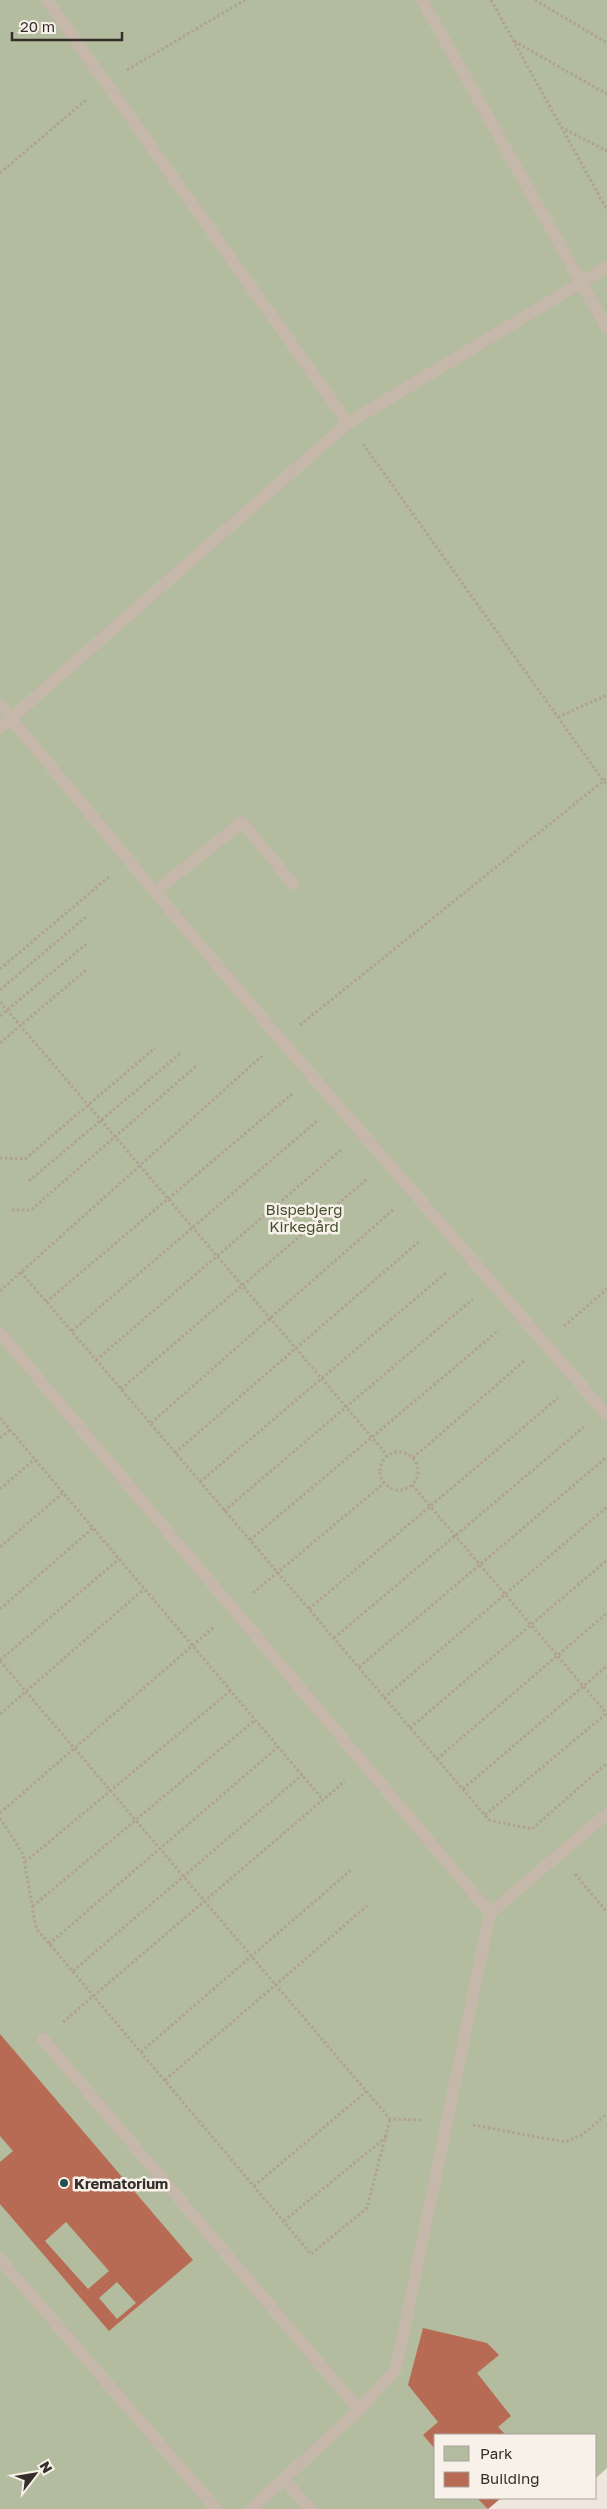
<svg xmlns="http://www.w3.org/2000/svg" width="607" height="2509" viewBox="0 0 607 2509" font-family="'Golos Text',sans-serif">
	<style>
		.green { fill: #b3bc9f }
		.building { fill: #b76b54; fill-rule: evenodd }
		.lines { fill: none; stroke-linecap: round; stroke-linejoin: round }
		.path { stroke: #b1a195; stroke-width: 3; stroke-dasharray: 2.5 2.5; stroke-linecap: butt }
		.service { stroke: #c6b7ab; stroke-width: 12 }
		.poi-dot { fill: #244e51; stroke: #f7f1e9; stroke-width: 2 }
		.labels { text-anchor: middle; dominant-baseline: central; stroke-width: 5; stroke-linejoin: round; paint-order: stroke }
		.park-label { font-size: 15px; fill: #445030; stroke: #f7f1e9 }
		.poi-label { font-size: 15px; font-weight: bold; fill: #342d29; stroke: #f7f1e9; text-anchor: start }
	</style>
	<rect width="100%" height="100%" fill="#efe7dd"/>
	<path class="green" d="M0,0H607V2468L596,2478V2435H436V2498H501L488,2509H0Z"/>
	<path class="building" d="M0,2034L193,2260L109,2331L0,2204V2162L13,2151L0,2136ZM66,2222L109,2271L88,2289L45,2241ZM117,2282L136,2303L117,2319L99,2298Z
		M423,2328L487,2343L499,2355L477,2373L511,2416L498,2427L506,2435H436V2450L423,2435L438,2422L408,2385Z
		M477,2498H501L488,2509Z"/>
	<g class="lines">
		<path class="path" d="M491,0L607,210
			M535,0L607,43
			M514,41L607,94
			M127,70L245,0
			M561,127L607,151
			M0,173L86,100
			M363,444L607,786
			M558,717L607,695
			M0,969L110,876
			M0,990L88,915
			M0,1002L387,1455
			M0,1016L86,944
			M300,1025L607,778
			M0,1043L86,970
			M0,1158L25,1159L155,1048
			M29,1181L182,1052
			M12,1210H31L196,1066
			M21,1272L489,1820L532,1829L607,1763
			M0,1291L262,1056
			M46,1302L293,1093
			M564,1326L607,1289
			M72,1331L317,1121
			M96,1360L342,1149
			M121,1389L367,1179
			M0,1418L323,1800
			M151,1423L394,1209
			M0,1438L10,1430
			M380 1471a19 19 0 1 1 38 0a19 19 0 1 1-38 0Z
			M175,1453L421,1240
			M413,1458L525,1360
			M200,1482L448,1271
			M412,1485L607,1714
			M0,1489L35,1459
			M224,1511L473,1299
			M250,1540L499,1330
			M0,1547L63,1493
			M253,1593L383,1484
			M0,1609L93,1528
			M309,1609L558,1398
			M334,1638L584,1427
			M0,1660L119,1559
			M0,1661L390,2119L422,2120
			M359,1667L607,1457
			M384,1698L607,1507
			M0,1714L144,1589
			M410,1728L607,1560
			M437,1759L607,1613
			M463,1789L607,1666
			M0,1813L215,1626
			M485,1815L607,1713
			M0,1818L23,1854L36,1928L311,2254L367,2208L390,2119
			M25,1862L230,1691
			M575,1874L607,1912
			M33,1906L255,1720
			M49,1944L278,1747
			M73,1971L302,1775
			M63,2022L345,1781
			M141,2052L352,1869
			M165,2080L367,1906
			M473,2125L565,2142L582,2135L607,2114
			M254,2186L367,2091
			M284,2221L386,2137"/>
		<path class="service" d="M47,0L348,423
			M422,0L607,328
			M0,705L155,892L281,1040L607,1415
			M0,728L348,423L607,267
			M155,892L242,822L293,884
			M0,1333L490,1913
			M43,2039L359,2410
			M0,2259L216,2509
			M284,2479L310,2509
			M251,2509L359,2410L396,2369L490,1913L607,1814"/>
	</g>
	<circle class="poi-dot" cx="64" cy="2183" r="5"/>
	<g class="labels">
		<g class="park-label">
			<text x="304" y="1209">Bispebjerg<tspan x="304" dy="17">Kirkegård</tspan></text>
		</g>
		<g class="poi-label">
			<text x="74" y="2183">Krematorium</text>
		</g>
	</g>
	<rect x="434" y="2434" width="162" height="65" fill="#f7f1e9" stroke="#a9a39c"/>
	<rect x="444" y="2446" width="25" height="15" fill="#b3bc9f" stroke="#a9a39c"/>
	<text x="480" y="2459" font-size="15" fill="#342d29">Park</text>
	<rect x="444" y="2472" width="25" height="15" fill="#b76b54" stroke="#a9a39c"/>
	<text x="480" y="2484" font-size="15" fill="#342d29">Building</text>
	<g transform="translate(35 2474) rotate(59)" stroke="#f7f1e9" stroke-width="4" paint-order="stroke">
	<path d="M0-4L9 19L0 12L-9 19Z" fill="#342d29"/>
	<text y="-8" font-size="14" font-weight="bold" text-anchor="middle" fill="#342d29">N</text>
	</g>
	<path d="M12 32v8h110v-8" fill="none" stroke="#342d29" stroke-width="2.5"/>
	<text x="20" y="32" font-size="15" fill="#342d29" stroke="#f7f1e9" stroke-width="4" paint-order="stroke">20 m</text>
</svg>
